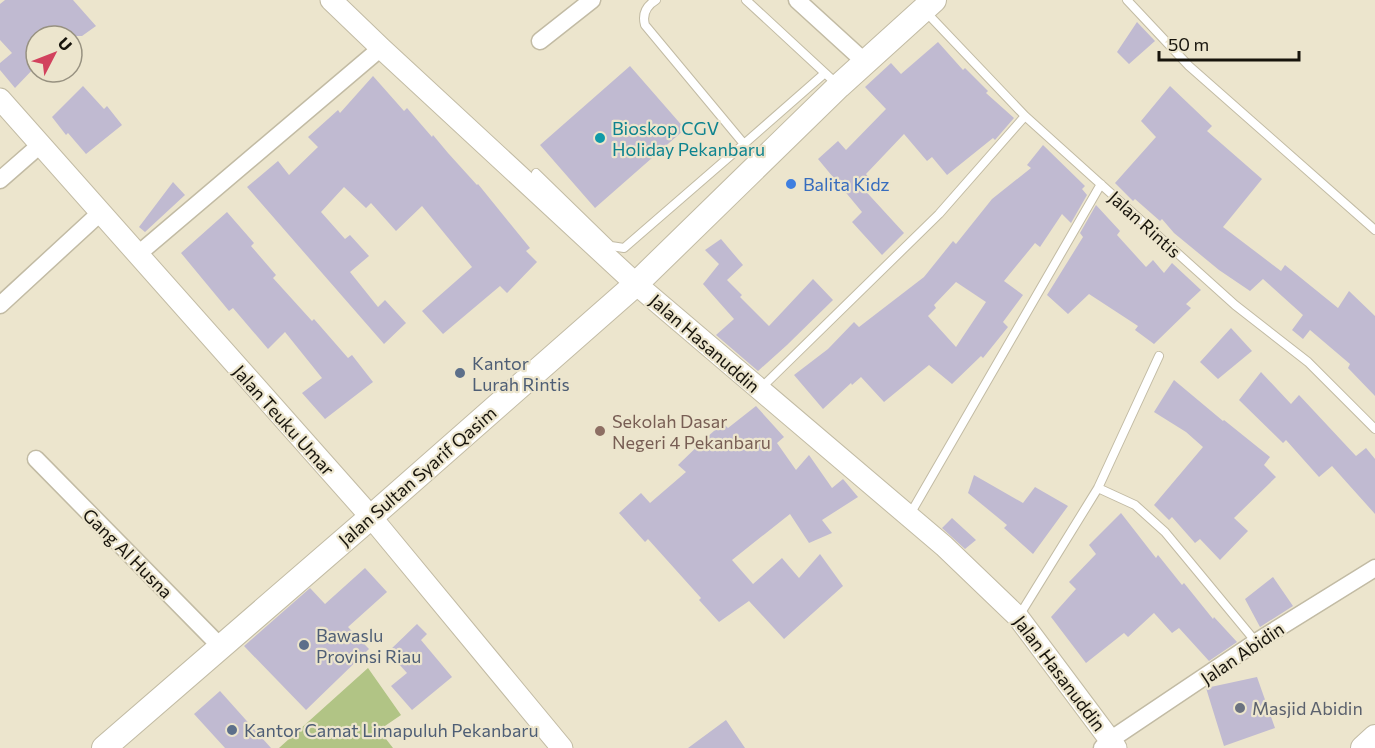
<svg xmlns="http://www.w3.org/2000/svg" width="1375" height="748" viewBox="0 0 1375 748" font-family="Commissioner,sans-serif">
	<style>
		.green { fill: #b1c485 }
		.building { fill: #c0bad1; fill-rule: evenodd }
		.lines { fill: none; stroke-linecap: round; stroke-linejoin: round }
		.service-casing { stroke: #c2bba4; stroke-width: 10 }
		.minor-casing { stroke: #c2bba4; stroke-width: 19 }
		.tertiary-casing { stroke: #c2bba4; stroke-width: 23 }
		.secondary-casing { stroke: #c2bba4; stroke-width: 26 }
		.service { stroke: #fff; stroke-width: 8 }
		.minor { stroke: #fff; stroke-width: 16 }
		.tertiary { stroke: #fff; stroke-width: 21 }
		.secondary { stroke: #fff; stroke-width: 24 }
		.culture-dot { fill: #0f9aa8; stroke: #ece5cd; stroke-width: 2 }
		.shop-dot { fill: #3f7fe0; stroke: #ece5cd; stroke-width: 2 }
		.service-dot { fill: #5c6f8a; stroke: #ece5cd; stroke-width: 2 }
		.education-dot { fill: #8d6e63; stroke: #ece5cd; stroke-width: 2 }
		.worship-dot { fill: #6b7280; stroke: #ece5cd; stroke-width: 2 }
		.labels { text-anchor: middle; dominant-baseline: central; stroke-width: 4.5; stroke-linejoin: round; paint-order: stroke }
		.culture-label { font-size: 18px; fill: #0d838f; stroke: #ece5cd; text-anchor: start }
		.shop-label { font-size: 18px; fill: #366cbe; stroke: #ece5cd; text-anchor: start }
		.street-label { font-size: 18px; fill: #17140c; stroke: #ece5cd }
		.service-label { font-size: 18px; fill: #4e5e75; stroke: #ece5cd; text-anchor: start }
		.education-label { font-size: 18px; fill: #785e54; stroke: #ece5cd; text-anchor: start }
		.worship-label { font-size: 18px; fill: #5b616d; stroke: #ece5cd; text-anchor: start }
	</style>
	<rect width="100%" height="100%" fill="#ece5cd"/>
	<path class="green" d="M368,668L401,715L379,730L393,748H279Z"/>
	<path class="building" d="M5,0H73L96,26L82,36H36V66L15,88L0,70V63L12,53L0,40V4Z
		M1137,22L1155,41L1129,64L1117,52Z
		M938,42L963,70L965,68L988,91L986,93L1014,118L995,140L993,138L947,175L932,157L927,161L904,134L866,174L869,178L860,185L904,233L882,255L852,222L862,212L818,159L838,141L846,150L886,109L865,87L891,63L901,74Z
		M630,66L685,129L595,208L540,145Z
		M373,76L404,111L407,108L432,137L433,135L448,153L477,185L478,184L530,248L526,251L537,262L507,293L500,286L443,334L422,311L472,267L422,206L396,231L371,203L366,208L344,187L321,212L345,239L350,235L369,256L350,272L378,307L385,300L406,323L384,344L247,187L278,161L289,175L318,147L308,137L338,110L340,113Z
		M83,86L104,109L107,106L122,125L86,154L68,133L66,135L52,117Z
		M1170,86L1212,126L1207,131L1262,179L1223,227L1281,271L1285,265L1338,308L1349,291L1375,316V396L1348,368L1350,364L1310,330L1303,339L1292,330L1303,315L1263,279L1250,291L1219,270L1174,233L1162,219L1160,221L1135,199L1133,201L1115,183L1156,137L1141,121Z
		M1043,145L1085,186L1082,189L1087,195L1071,223L1062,214L1040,247L1035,243L1004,281L1023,295L1003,322L1008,327L983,358L981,356L952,384L929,365L884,402L861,377L852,385L851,383L823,409L794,375L828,349L854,322L859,327L924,277L953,241L956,244L992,199L1031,168L1027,165ZM956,282L986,302L956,347L928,316L936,308L934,305Z
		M173,182L185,195L145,232L139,227Z
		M1096,205L1120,231L1117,235L1146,267L1153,260L1164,273L1172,263L1201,290L1186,304L1191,308L1154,344L1135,330L1138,326L1089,294L1068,314L1047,295L1083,237L1080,233Z
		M227,212L254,243L251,246L276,275L273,278L312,321L314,319L348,358L352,355L373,382L325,419L302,393L322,378L285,332L268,349L233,308L229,311L181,253Z
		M721,239L743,265L727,280L742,295L740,297L769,326L813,279L833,300L787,345L758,371L716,335L734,319L703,284L719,264L705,250Z
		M1231,328L1252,351L1218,379L1200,362Z
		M1261,372L1291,404L1299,395L1356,456L1366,448L1375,459V514L1332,466L1319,477L1286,440L1283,443L1239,400Z
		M1174,380L1223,421L1224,420L1270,457L1264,465L1276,477L1234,518L1248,531L1220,560L1200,539L1195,543L1172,517L1169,520L1154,505L1203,447L1186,432L1154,412Z
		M756,406L784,437L777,443L796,470L809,455L832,488L843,479L858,497L822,520L832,533L809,543L790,514L732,560L753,584L782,558L799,578L820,554L843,586L784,639L749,601L719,622L699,600L701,598L648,539L645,542L619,513L641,493L650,503L686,472L678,465L706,438L723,423L728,428Z
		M974,475L1023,503L1035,487L1068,506L1033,554L1004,528L1007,525L968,493Z
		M1121,513L1156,558L1158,555L1182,585L1184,583L1213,619L1214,617L1237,642L1209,661L1179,628L1172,633L1154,613L1128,637L1124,633L1086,663L1051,617L1076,589L1069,582L1096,554L1089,545Z
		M952,518L976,540L965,549L942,528Z
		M365,568L387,592L348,627L369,649L306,710L244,646L310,588L325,604Z
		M1273,577L1293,606L1260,627L1245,599Z
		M417,624L427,634L421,640L452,677L412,710L391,686L407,673L388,652Z
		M1257,677L1275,728L1224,746L1206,688Z
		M220,691L271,748H225L194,714Z
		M726,720L745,748H688Z"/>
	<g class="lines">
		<defs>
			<path id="service" d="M746,0L839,86
				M1127,0L1189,66L1375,230
				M925,11L1025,116L1235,305L1308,362L1375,429
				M744,144L825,73
				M536,173L611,246L624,248L744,144L645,25C642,14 646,6 656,0
				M759,390L939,214L1025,116
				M1098,488L1135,505L1165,532L1256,642
				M909,516L1101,184
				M1019,616L1098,488L1159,356"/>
			<path id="minor" d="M797,0L865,62
				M540,41L592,0
				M0,180L40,145
				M137,255L381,48
				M0,305L100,213
				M36,459L220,646
				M1102,748L1110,740L1256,642L1375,568"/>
			<path id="tertiary" d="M331,0L381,48L636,284L944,546L1018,617L1116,748
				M0,99L371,517L562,748"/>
			<path id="secondary" d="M104,748L371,517L636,284L839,86L934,0
				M1363,748L1375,737"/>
		</defs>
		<use href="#service" class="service-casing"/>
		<use href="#minor" class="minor-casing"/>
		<use href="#tertiary" class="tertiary-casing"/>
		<use href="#secondary" class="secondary-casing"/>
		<use href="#service" class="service"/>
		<use href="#minor" class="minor"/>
		<use href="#tertiary" class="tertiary"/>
		<use href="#secondary" class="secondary"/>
	</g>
	<circle class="culture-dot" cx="600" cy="138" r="6"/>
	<circle class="shop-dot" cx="791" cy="184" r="6"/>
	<g class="service-dot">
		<circle cx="460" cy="373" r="6"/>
		<circle cx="304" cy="645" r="6"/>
		<circle cx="232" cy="730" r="6"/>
	</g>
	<circle class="education-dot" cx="600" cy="431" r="6"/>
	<circle class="worship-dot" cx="1240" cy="708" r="6"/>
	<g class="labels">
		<g class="culture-label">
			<text x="612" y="128">Bioskop CGV<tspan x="612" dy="21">Holiday Pekanbaru</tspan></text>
		</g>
		<g class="shop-label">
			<text x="803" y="184">Balita Kidz</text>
		</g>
		<g class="street-label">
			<text transform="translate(1145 224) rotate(42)">Jalan Rintis</text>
			<text transform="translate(705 343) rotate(41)">Jalan Hasanuddin</text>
			<text transform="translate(284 420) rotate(48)">Jalan Teuku Umar</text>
			<text transform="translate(417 476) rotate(-41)">Jalan Sultan Syarif Qasim</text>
			<text transform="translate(128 553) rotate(45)">Gang Al Husna</text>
			<text transform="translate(1242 653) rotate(-34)">Jalan Abidin</text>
			<text transform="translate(1060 673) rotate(53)">Jalan Hasanuddin</text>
		</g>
		<g class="service-label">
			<text x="472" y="363">Kantor<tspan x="472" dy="21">Lurah Rintis</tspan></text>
			<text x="316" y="635">Bawaslu<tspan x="316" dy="21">Provinsi Riau</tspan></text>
			<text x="244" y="730">Kantor Camat Limapuluh Pekanbaru</text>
		</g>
		<g class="education-label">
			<text x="612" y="421">Sekolah Dasar<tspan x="612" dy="21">Negeri 4 Pekanbaru</tspan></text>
		</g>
		<g class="worship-label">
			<text x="1252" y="708">Masjid Abidin</text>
		</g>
	</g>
	<g transform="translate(54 54) rotate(48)"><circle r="28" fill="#ece5cd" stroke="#979180" stroke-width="1.5"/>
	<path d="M0-4.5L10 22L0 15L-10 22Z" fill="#d2425e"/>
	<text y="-9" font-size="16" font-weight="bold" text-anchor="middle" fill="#17140c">U</text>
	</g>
	<path d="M1159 51v9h140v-9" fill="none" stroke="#17140c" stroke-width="3"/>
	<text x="1168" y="51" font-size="18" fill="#17140c" stroke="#ece5cd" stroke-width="4.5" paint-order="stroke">50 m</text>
</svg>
